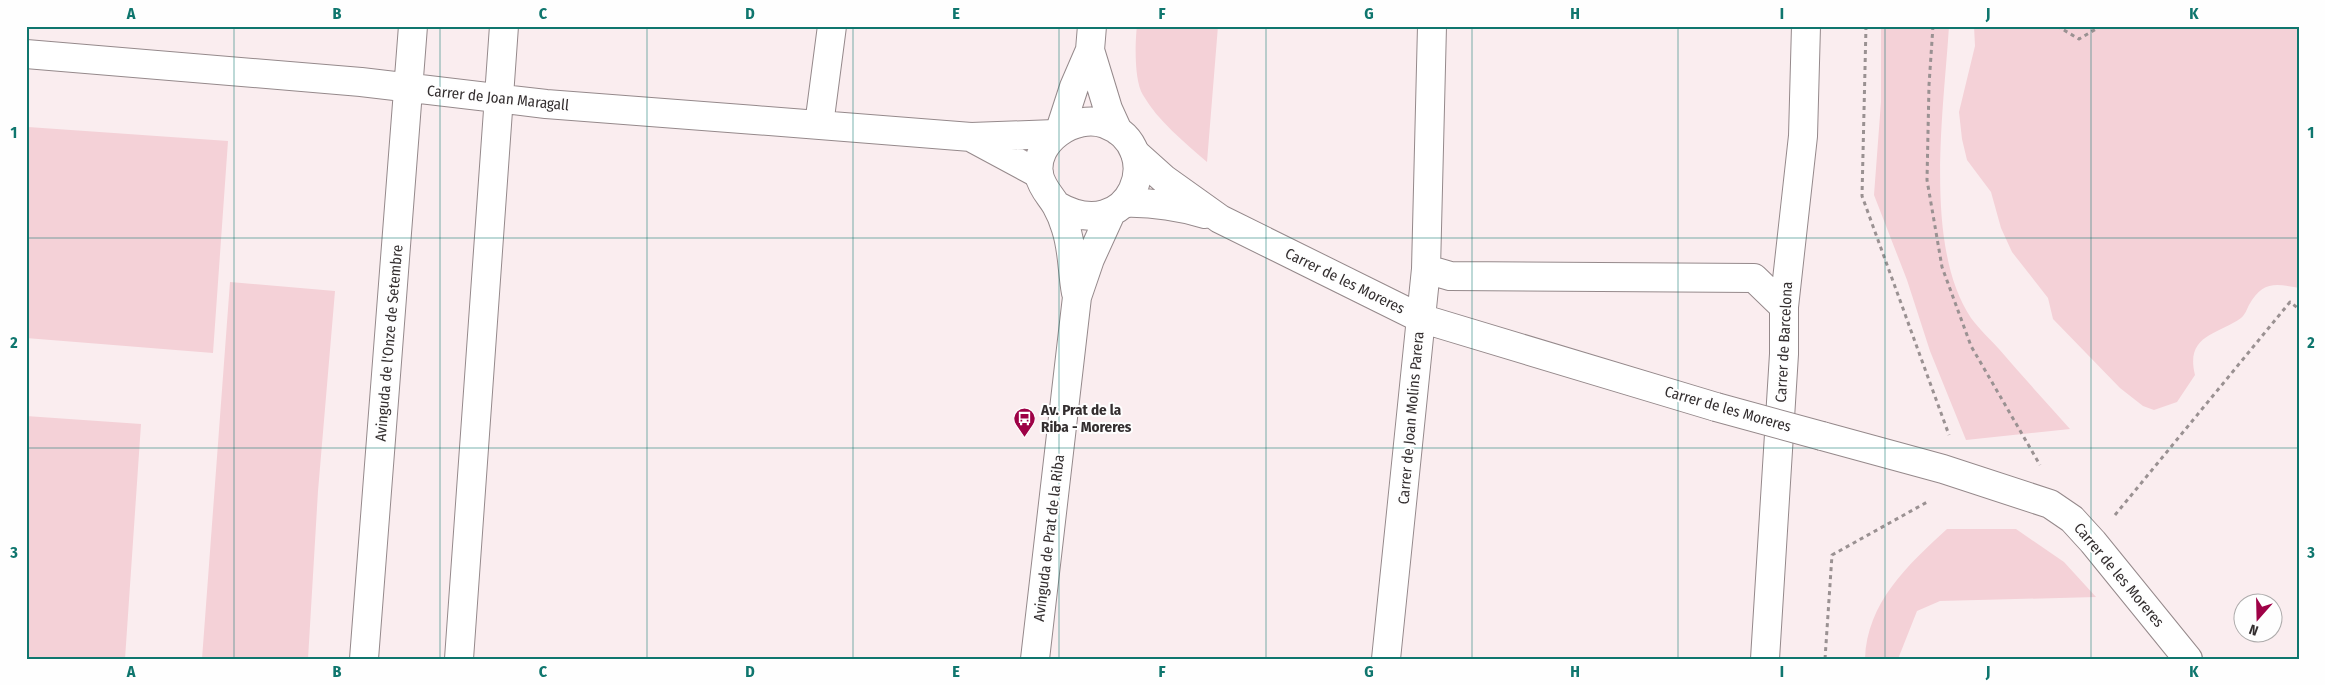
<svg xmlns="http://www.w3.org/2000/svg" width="2325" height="685" viewBox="0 0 2325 685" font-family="'Fira Sans Condensed',sans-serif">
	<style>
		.green { fill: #f4d1d7 }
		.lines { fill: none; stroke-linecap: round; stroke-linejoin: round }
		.minor-casing { stroke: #95898b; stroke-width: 30 }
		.major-casing { stroke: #95898b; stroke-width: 30 }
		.path { stroke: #9a9192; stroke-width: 3; stroke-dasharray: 4 4; stroke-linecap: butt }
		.minor { stroke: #fff; stroke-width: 28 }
		.major { stroke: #fff; stroke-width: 28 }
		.minor-bridge-casing { stroke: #95898b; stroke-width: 30; stroke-linecap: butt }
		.minor-bridge { stroke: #fff; stroke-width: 28 }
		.grid { fill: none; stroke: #0f766e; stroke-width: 1; stroke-opacity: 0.55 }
		.labels { text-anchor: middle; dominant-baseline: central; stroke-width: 4; stroke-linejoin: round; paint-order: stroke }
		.street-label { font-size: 15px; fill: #332e2f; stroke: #fefefe }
		.poi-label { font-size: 15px; font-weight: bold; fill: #332e2f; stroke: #fefefe; text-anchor: start }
		.neatline { fill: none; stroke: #0f766e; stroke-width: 2 }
		.grid-label { font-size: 16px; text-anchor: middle; font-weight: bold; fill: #0f766e }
	</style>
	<rect width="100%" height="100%" fill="#faedef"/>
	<path class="green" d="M1137,26H1218L1207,162C1184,142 1158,121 1143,95C1134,81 1135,42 1137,26Z
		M1881,26H1949C1944,109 1923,246 1971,318C1979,329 1990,339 1999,349C2022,376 2046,402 2070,429L1966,440L1930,351L1907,280L1874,195L1881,102Z
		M1974,26H2299V288C2274,283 2262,282 2249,305C2247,309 2245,315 2241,318C2217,335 2185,335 2195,375L2177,402L2154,410L2143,406L2120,388L2053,319L2048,298L2012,252L2001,228L1991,192L1967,160L1962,139L1959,112L1975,46Z
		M28,127L228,141L213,353L26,338Z
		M230,282L335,291L318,491L308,659H202Z
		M26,416L141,424L125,659H26Z
		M1947,529H2016L2064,562L2096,597L1940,601L1917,611L1898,659H1865C1867,602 1908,565 1947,529Z"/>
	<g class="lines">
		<defs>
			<path id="minor" d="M26,54L361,82L546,104L755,120L971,137L1055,134
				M819,125L832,26
				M974,139L1039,174
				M1135,153L1164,179L1220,219L1420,318L1716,407
				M1124,203C1153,202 1177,206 1205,214
				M1426,269L1450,276L1754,278L1784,307
				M1822,436L1943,469L2050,504L2072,519L2093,542L2188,659
				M364,659L413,26
				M459,659L504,26
				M1386,659L1426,269L1432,26
				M1765,659L1784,354V307L1803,136L1806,26"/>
			<path id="major" d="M1090,50L1108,109L1118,131
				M1060,130L1074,87L1090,50L1092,26
				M1056,205C1131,249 1169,148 1105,124C1075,113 1033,141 1039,175C1042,188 1050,195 1056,205C1060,212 1064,222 1066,229C1073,250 1072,272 1076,293
				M1035,659L1077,297L1090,259L1111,213"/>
		</defs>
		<use href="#minor" class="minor-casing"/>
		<use href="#major" class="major-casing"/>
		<path class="path" d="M1866,26L1862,196L1949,435
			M1933,26L1929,85L1927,180L1942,267L1971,346L2040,465
			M2057,26L2079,39L2101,26
			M2115,515L2290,302L2299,309
			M1825,659L1832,555L1929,501"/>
		<use href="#minor" class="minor"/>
		<use href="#major" class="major"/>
		<defs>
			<path id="minor-bridge" d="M1716,407L1822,436"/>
		</defs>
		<use href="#minor-bridge" class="minor-bridge-casing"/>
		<use href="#minor-bridge" class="minor-bridge"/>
	</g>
	<path class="grid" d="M234,26V659M440,26V659M647,26V659M853,26V659M1059,26V659M1266,26V659M1472,26V659M1678,26V659M1885,26V659M2091,26V659M26,238H2299M26,448H2299"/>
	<defs>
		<symbol id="bus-pin" viewBox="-11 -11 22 30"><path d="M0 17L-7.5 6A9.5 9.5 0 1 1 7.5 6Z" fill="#9e0146" stroke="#fefefe"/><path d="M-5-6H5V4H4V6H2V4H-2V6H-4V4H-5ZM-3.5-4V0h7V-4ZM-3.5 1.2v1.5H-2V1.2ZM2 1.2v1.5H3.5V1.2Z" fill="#fff"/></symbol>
	</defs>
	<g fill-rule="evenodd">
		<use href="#bus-pin" x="1012" y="406" width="25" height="34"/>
	</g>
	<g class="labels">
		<g class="street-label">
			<text transform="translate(498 98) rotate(6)">Carrer de Joan Maragall</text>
			<text transform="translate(1345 281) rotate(26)">Carrer de les Moreres</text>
			<text transform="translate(1784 342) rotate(-87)">Carrer de Barcelona</text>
			<text transform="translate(389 343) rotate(-85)">Avinguda de l'Onze de Setembre</text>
			<text transform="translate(1728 409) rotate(16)">Carrer de les Moreres</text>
			<text transform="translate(1411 418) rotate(-85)">Carrer de Joan Molins Parera</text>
			<text transform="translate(1049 538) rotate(-83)">Avinguda de Prat de la Riba</text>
			<text transform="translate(2119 575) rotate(50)">Carrer de les Moreres</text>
		</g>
		<g class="poi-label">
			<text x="1041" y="410">Av. Prat de la<tspan x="1041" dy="17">Riba - Moreres</tspan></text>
		</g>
	</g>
	<rect width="2325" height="685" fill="none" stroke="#fefefe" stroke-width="55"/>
	<g transform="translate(2258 618) rotate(200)"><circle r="24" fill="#fefefe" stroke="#adabab"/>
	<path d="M0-4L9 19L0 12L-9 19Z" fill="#9e0146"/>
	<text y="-8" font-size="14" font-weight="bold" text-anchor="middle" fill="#332e2f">N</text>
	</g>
	<rect x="28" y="28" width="2270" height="630" class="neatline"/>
	<g class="grid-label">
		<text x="131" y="19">A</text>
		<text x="337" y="19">B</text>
		<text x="543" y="19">C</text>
		<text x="750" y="19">D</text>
		<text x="956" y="19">E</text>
		<text x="1162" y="19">F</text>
		<text x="1369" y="19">G</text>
		<text x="1575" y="19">H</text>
		<text x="1782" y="19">I</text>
		<text x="1988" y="19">J</text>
		<text x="2194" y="19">K</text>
		<text x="14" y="138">1</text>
		<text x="2311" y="138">1</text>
		<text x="14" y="348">2</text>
		<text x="2311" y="348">2</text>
		<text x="14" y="558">3</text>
		<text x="2311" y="558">3</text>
		<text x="131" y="677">A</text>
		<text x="337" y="677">B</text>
		<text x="543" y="677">C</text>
		<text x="750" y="677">D</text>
		<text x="956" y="677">E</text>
		<text x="1162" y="677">F</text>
		<text x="1369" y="677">G</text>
		<text x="1575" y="677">H</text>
		<text x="1782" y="677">I</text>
		<text x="1988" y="677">J</text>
		<text x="2194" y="677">K</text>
	</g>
</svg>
